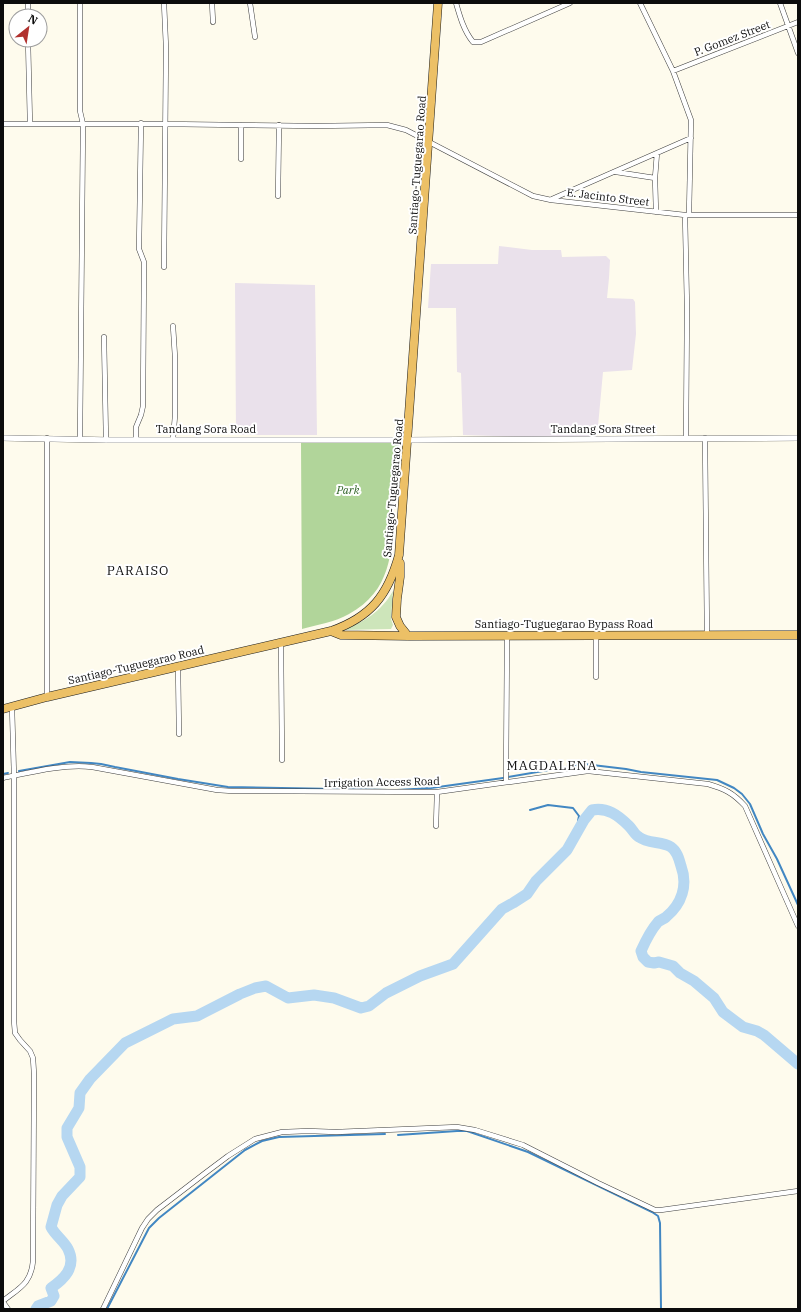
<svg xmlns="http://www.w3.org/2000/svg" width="801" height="1312" viewBox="0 0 801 1312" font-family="'IBM Plex Serif',serif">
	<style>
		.industrial { fill: #eae1eb }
		.green { fill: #cde5ba }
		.forest { fill: #b1d59a }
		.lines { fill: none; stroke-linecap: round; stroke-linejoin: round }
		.stream { stroke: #4287c2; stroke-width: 2 }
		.river { stroke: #b6d7f1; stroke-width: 11 }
		.minor-casing { stroke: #3f3f3f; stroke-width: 5.5 }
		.tertiary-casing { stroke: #3f3f3f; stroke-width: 6 }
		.trunk-casing { stroke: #1d1d1d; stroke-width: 9 }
		.minor { stroke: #fff; stroke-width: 4.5 }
		.tertiary { stroke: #fff; stroke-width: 5.5 }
		.trunk { stroke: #ecc066; stroke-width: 8 }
		.labels { text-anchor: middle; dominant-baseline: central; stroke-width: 4; stroke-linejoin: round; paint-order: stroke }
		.street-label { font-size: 11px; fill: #0c0c0c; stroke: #fff }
		.park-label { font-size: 11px; font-style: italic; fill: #2b5f22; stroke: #fff }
		.quarter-label { font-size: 13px; letter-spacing: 1px; fill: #0c0c0c; stroke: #fff }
	</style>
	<rect width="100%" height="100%" fill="#fefbed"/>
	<path class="industrial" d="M499,246L532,250H561L562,257L606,256L610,260L609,278L607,298L633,299L635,302L636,334L632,370L603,372L597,437H528L463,435L461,373L457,372L456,308H428L431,264H498Z
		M235,283L315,285L317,435H236Z"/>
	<path class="green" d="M393,591L391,619L393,625L391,629L342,630C364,622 381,612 393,591Z"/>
	<path class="forest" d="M301,442L399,443C397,466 396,488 394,511C392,553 391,591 349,614C335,622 317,625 302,629Z"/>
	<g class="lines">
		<path class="stream" d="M19,771L70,762L91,763L101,764L115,767L178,779L228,787L391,790
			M3,774L8,773
			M508,777L584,764L626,769L641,772L717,780L734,788L742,794L750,804L763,834L777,859L798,905
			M397,790L431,788L503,778
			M530,810L548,805L573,808L579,816L578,821L580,826
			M398,1135L457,1131H467L528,1152L652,1212L658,1216L660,1223L661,1309
			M107,1309L149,1228L159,1218L245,1150L262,1141L279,1137L385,1134"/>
		<path class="river" d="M36,1309L38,1306L51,1301L54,1296L51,1288C64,1279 77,1267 68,1249C64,1241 55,1235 51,1227L57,1205L62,1196L80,1177V1167L67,1137V1128L79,1108L80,1093L90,1079L125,1043L173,1019L197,1016L240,994L255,988L266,986L288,998L314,995L334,998L361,1008L369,1006L386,993L420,976L453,964L502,909L513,903L527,894L536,881L567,850L584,820L592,810C607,807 618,815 629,826C633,830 635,835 639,837C648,844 662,841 671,847C677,851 679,859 681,866C688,885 682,904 666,917C664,919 660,920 658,922C651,930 645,942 641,951L643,957L648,962L654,963L659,962L673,966L680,973L694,981L714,998L723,1012L743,1027L757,1031L764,1035L798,1064"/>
		<defs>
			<path id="minor" d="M212,3L213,22
				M250,3L255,37
				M456,3C460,17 464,31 473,42H481L570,3
				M640,3L673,71L691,120L689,214
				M780,3L798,53
				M28,16V3
				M28,40L30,124
				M673,71L798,22
				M3,124H166L316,126L387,125L406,130L533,196L551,200L685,215H798
				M241,159V125
				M616,172L655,178
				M278,196L279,125
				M552,199L691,138
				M656,212L655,178L657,153
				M685,215L687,307L686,438
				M164,267L166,47L164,3
				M104,337L106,440
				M80,438L83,124L80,111V3
				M705,438L707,636
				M136,439V427L141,415L143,406L144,262L139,249L141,123
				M173,439L175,416V357L173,326
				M596,635V677
				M281,642L282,760
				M178,666L179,734
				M47,697V438
				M3,778C32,772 62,764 92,767L217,790L232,791L437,792L588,771L708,784C725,789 733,793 745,806L798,926
				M506,782L507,636
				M436,826L437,792
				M3,1301C19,1288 31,1284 33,1261L34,1074L33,1058L30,1051L20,1040L15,1033L14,1021V776L12,707
				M3,1302L8,1309
				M103,1309L142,1228L148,1219L157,1210L204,1174L228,1156L255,1139L282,1132L308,1131L336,1132L457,1127L475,1130L523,1145L598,1183L655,1210H661L798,1191"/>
			<path id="tertiary" d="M3,438L106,440H408L798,438"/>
			<path id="trunk" d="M400,563V577L397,599L396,617L400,626L408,636
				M331,631L341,635L408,636L798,635
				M3,709L47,697L331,631C371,617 388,595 399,555L438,3"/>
		</defs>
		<use href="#minor" class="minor-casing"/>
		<use href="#tertiary" class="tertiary-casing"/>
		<use href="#trunk" class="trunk-casing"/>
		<use href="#minor" class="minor"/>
		<use href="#tertiary" class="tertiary"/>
		<use href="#trunk" class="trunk"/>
	</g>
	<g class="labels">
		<g class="street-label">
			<text transform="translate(732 38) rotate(-21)">P. Gomez Street</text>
			<text transform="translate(417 165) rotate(-86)">Santiago-Tuguegarao Road</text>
			<text transform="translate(608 197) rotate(7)">E. Jacinto Street</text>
			<text x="206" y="429">Tandang Sora Road</text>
			<text x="603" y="429">Tandang Sora Street</text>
			<text transform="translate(393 488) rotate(-85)">Santiago-Tuguegarao Road</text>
			<text x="564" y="624">Santiago-Tuguegarao Bypass Road</text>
			<text transform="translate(136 665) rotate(-13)">Santiago-Tuguegarao Road</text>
			<text transform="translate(382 782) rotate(-1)">Irrigation Access Road</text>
		</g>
		<g class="park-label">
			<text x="348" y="490">Park</text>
		</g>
		<g class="quarter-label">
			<text x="138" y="570">PARAISO</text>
			<text x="552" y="765">MAGDALENA</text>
		</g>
	</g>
	<rect width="801" height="1312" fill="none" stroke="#0c0c0c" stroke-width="8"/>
	<g transform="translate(28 28) rotate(30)"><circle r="19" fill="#ffffff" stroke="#9e9e9e"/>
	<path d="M0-3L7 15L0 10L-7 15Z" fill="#b1322f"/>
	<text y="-6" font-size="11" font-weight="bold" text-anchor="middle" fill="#0c0c0c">N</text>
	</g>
</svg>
